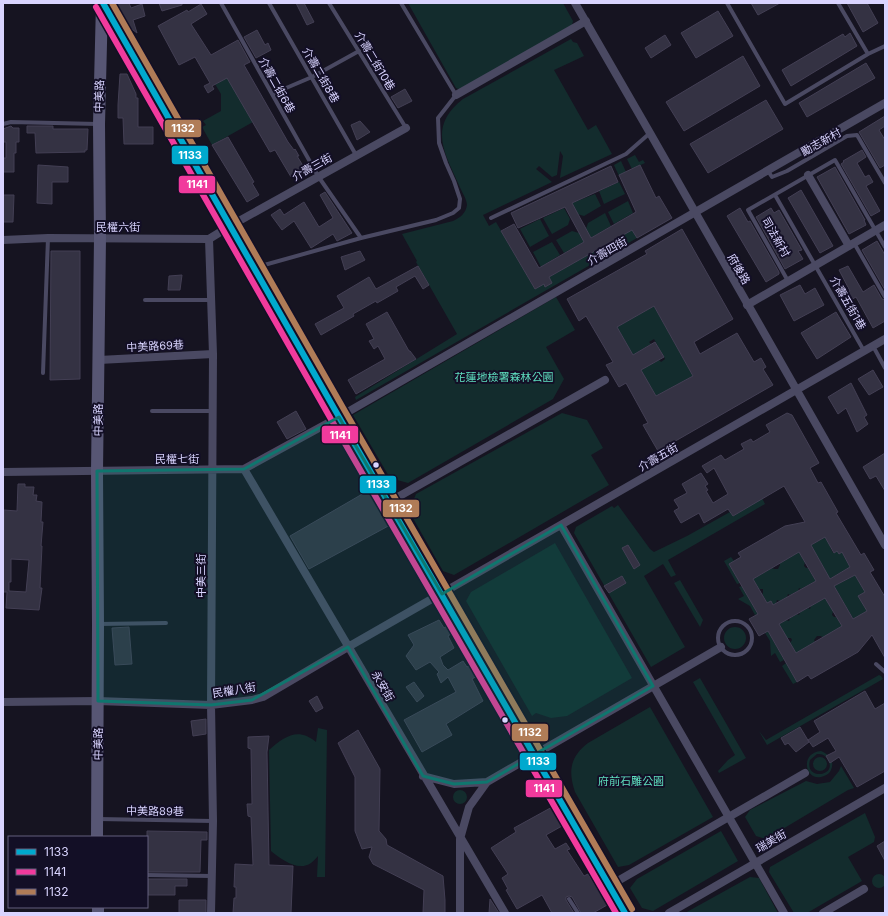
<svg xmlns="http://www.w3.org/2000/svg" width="888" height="916" viewBox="0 0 888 916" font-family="Inter,'Noto Sans TC',sans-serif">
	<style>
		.green { fill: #132c2d; fill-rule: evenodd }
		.building { fill: #343243; stroke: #433f54; fill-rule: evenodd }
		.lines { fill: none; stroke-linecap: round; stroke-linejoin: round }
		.lane { stroke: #4a4962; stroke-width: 4 }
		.street { stroke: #4a4962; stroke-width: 8 }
		.secondary { stroke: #575674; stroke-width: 12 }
		.primary { stroke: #5e5373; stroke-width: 13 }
		.bus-1-casing { stroke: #130f26; stroke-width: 9 }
		.bus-2-casing { stroke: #130f26; stroke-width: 9 }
		.bus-3-casing { stroke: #130f26; stroke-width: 9 }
		.bus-1 { stroke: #00a9ce; stroke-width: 6 }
		.bus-2 { stroke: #f13a9d; stroke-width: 6 }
		.bus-3 { stroke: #b07c57; stroke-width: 6 }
		.marked { fill: #0f766e; fill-opacity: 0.2; stroke: #0f766e; stroke-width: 3; stroke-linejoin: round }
		.bus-dot { fill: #d9d4ff; stroke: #130f26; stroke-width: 1.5 }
		.labels { text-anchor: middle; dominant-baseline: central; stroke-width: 4; stroke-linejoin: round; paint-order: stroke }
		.street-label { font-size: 11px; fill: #d9d4ff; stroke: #130f26 }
		.park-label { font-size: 11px; fill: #5fe0c0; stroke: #130f26 }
		.line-badge { stroke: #130f26; stroke-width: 1.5 }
		.badge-label { font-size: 11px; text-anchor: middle; font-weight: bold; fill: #fff }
	</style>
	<rect width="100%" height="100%" fill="#161421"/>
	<path class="green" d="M408,3H563L573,21L572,25L461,90L456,88Z
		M571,39L573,42L577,43L584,56L554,70L588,130L596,125L612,154L560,178L563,156L560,151L557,175L552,177L539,166L536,169L552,182L483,215L489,226L496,222L535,289L539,286L533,276L552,283L549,277L631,230L627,221L637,238L356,400L355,397L457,334L416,262L417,261L402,234L453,221C460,218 466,213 467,205C467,199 461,191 459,185C444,152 428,126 463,99Z
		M224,71L253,122L212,145L202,127L206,125L203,121L221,111V94L215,84L218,83Z
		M635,155L639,162L643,160L645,163L632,169L627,159Z
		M621,161L626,172L619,176L614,165Z
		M619,182L625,194L604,204L599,191Z
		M595,194L601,206L584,216L577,214L572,203Z
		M628,201L633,213L614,224L608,212Z
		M564,208L570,219L568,225L552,234L543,218Z
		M605,213L611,226L591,238L586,229L588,223Z
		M540,219L549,236L530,247L520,229Z
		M572,231L579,233L584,242L564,253L556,240Z
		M552,242L560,255L541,267L533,252Z
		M556,297L575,330L546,347L564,379L553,399L408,483L390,478L353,415Z
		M654,306L693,376L656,396L641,370L659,360L661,362L665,359L654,339L649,342L651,344L633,355L617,327Z
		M562,413L587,420L603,448L591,455L609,485L454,575L443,571L409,511L416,494Z
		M762,498L765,504L668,560L676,575L671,577L663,564L644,576L685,647L651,667L574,533L576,527L612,506L614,508L618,505L650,549L654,552L687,536L730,512L733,516Z
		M829,535L837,543L830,547L833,553L837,551L842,552L850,567L830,579L811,545Z
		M555,543L632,678L567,716L551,718L536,713L532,716L466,601L471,592Z
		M799,552L805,562L804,566L806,568H808L816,581L801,589L799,588L798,591L790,595L788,594L787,597L780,601L777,600L776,603L773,605L767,603L762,594L763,593V589H759L753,579L772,568L774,569H778L780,565V563Z
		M731,557L734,561L729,564L740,583L737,584L724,561Z
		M855,575L865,592L871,609L854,620L834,586Z
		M680,580L703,620L700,627L674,583Z
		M742,586L758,614L755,615L750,606L738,599L744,596L739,587Z
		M825,598L833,611L832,615L834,617H836L842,626L823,638L821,636H817L814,640L815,642L796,653L790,643L792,640L791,638H787L779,624L786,620L789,621L790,618L797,614L799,615L800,612L808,608L810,609L811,606Z
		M724 638a11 11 0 1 1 22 0a11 11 0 1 1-22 0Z
		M768,631L784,660L780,662L775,653L771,656L770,641L765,633Z
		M786,663L797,682L793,684L782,666Z
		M879,675L881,676L883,679L767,745L759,731L766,740Z
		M700,678L746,758L719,773L718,771L728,760L735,755L693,682Z
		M650,707L713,817L629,865L618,867L575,792C568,771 570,757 588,743Z
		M318,728L327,730L325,877H317L318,856C316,858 314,861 311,863C298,872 281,859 271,851L269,750C285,736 298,727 316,742Z
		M821,751C829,754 835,761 831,770C830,773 827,775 824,776C806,784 798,753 821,751ZM817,754C822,754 826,755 828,760C838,776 804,781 810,760Z
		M813 764a7 7 0 1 1 14 0a7 7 0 1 1-14 0Z
		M841,766L854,788L848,790L766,839L756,836L745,817L750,810L806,781L817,784L830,782L839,771Z
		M453 797a7 7 0 1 1 14 0a7 7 0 1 1-14 0Z
		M865,813L875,837L874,842L848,857L862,881L807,913H794L769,872L770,867Z
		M721,831L738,861L653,911L642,908L630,888L637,879Z
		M872 881a7 7 0 1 1 14 0a7 7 0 1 1-14 0Z
		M750,877L759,878L778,913H685Z"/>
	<path class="building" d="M116,3H129L131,8L142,4L145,16L133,20L137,33L125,24Z
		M159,3H182V5L162,11Z
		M296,3H304L314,22L307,25Z
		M751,3H780L758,15Z
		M847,3H867L878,23L863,32Z
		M201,4L207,14L191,24L211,55L238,40L250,62L244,65L288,142L294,150L295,149L299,156H297L305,169L291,177L275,150L270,152L227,78L212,86L214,89L208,93L204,86L210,83L195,57L179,65L158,26L187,10L188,12Z
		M718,11L733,36L696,58L681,33Z
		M257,30L265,45L268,43L271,50L256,58L244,37Z
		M850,33L857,46L791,86L782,70L843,34L845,37Z
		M665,35L671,45L651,58L645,48Z
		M743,56L760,86L684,131L666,102Z
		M866,63L875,78L807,117L799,103Z
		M120,74H127L136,94V98H138V127H153V144H124L123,118H118V105Z
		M405,89L412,101L398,108L391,97Z
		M766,100L783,129L708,173L690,144Z
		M885,116V126L879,130L885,140V165L880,168L859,132Z
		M360,121L370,132L357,140L351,125Z
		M11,126L13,128H19V142H16V153H14V172H3V158H6V142H3V129Z
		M27,126H53V129H88L87,150H85V152L36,153L35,133H27Z
		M228,137L254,182L252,183L259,195L247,202L212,145Z
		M862,150L866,157L857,163L865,177L869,175L873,182L866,186L880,211L871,216L841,164L844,162L843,161Z
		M38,165L68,167V182H52V204L37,203Z
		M640,165L656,198L659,196L672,218L637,238L632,230L549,277L552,283L545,287L544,284L535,289L501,231L514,224L539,268L584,242L565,207L518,228L511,213L611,166L618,182L572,203L591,238L636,212L619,175Z
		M835,167L865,220H864L866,225L849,234L817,177Z
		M801,190L833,246L820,253L788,198Z
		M325,192L352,233L337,241L333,234L311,248L294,221L282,230L271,215L280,209L284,215L304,202L319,227L333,218L320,195Z
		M3,195H14L13,222H3Z
		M740,208L748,222L750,221L779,272V274L766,282L727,216Z
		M771,208L774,213L779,210L802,250L798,251L803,259L785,269L756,217Z
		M682,229L733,319L694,342L700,354L737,333L754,362L761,358L766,367L763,369L773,385L658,451L643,425L648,423L626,383L619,387L606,365L613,362L586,316L579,321L567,299L647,254L645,251ZM654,306L693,376L656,396L641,370L664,357L655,342L633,355L617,327Z
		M877,241L885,255V290L862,250Z
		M51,251H80V379L50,380Z
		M360,251L365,260L345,270L341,257Z
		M418,266L429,285L423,289L415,276L396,287L398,291L377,303L376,301L353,314L354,316L321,335L315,324L344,308L337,296L369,277L376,289Z
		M848,266L863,292L874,285L882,299L885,300V321L873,328L856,297L849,301L845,293L850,291L839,270Z
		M182,275L180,290H168L169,276Z
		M800,285L805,294L815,288L824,305L794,321L780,295Z
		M387,312L409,351H410L416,359L356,394L348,380L385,359L378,346L374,349L369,341L374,339L366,324Z
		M836,312L851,337L817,359L801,333Z
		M873,370L883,387L869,395L858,379Z
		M851,383L867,415L864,417L868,424L857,432L846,408L838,414L828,397Z
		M296,411L306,429L287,439L277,422Z
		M787,413L792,415L819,463L810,468L818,483L821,482L838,512L836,513L861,555L864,553L874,570L870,572L885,597V658L872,635L858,652L811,679L808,675L797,682L768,631L759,636L749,619L758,614L729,564L741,557L738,553L785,526L805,522L784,486L733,516L728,509L704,523L699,513L681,523L674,511L679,508L674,500L687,493L682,484L701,473L708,484L705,486L708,490L706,491L713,503L728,494L714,468L707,473L702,466L721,455L725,460L744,449L741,444L751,439L753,442L770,432L766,425ZM825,537L834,553L837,551L839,554L842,552L850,567L830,579L811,545ZM799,552L816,581L773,605L771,601L767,603L753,579ZM855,575L865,592L858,596L867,611L853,619L834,586ZM825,598L842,626L796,653L779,624Z
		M885,453V491L876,476L870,479L863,467Z
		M18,484H25V487H34L33,495H37L36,501L42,502L41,522H43L41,546H42L40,588H42L39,610L6,608L7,592H3L4,510L17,511ZM11,559L29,560L26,592L9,591V582H11Z
		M371,489L392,524L309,569L290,536Z
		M628,545L640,565L634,569L622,548Z
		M622,576L626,583L609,593L604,586Z
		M439,620L444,628L447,626L451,634L448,636L454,648L440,657L443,665L448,670L463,661L467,667L471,665L477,676L472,679L483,701L446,724L452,735L422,752L404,720L456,692L448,677L441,683L437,674L439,672L430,662L416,670L406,656L414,645L408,635Z
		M129,627L132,664L115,665L112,628Z
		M414,682L424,696L417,702L406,687Z
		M865,691L875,709L885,703V771L857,787L839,757L830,763L826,756L836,751L828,738L813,747L808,740L820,732L814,721Z
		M317,696L323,708L316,712L309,701Z
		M206,719V734L193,736L191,721Z
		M800,727L809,742L796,752L788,743L785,745L781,738Z
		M358,730L380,769L379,831L386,839L387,845L443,876L445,900V913H423L424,890L373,864L369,857L372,847L362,849L355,831V777L338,743Z
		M269,736L267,752L269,865L293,866L291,913H233L234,898H236V887H234L235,864L253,865L251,817L248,816L247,804H252L251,749L248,748V737Z
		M554,806L562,820L559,821L562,826L546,835L555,849L566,843L570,849L567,850L584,876L588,874L603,898L605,896L609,904L593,913H581L572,897L569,896L566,897V900L574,913H552L542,895L517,909L506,890L508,889L502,878L508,874L491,848L516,832L514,828Z
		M147,831L207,832V840H201L200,872H147Z
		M885,841V861L877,846Z
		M148,879H187V886H175V895H148Z
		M490,899L499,913H489Z
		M179,900H206V913H179Z"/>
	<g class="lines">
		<path class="lane" d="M221,3L318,176L361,238
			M269,3L356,155
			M329,3L406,128
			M727,3L785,104L868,54L885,46
			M838,3L868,54
			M272,94L312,77L359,51
			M3,124L11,122L98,124
			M768,171L772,177L787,171L847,136L857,135L885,183
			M775,195L864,351
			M491,218L626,154L650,133
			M854,243L885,297
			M257,267L361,238L436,220L453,213L459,208L460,199L454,181L446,163L439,143L438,118L456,95L401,3
			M788,281L748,210L835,160L885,247
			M145,300H211
			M873,346L885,368
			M43,373L48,238
			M152,411H212
			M718 638a17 17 0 1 1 34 0a17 17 0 1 1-34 0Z
			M99,624L166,623
			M876,664L885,672
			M98,819L213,821
			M147,875L211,876
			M569,899L578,913"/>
		<path class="street" d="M575,3L650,133L885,545
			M456,95L586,21
			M808,175L849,246
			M209,239L213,354L211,705L213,821L211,913
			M3,240L48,238L209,239L230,226L406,128
			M747,305L885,225
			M99,360L213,354
			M244,469L505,913
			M3,472L244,469L339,417L885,103
			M389,502L605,380
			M561,525L784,913
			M3,702L98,701L211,705L252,700L263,697L348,647L885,339
			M423,776L454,784L487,782
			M609,886L805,773
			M460,913V839L469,807L487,782L721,647
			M669,913L885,788
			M823,913L864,889"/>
		<path class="secondary" d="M97,837L98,624L97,471L100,238L99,124L102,3
			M98,907V913"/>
		<path class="primary" d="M103,3L339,417L625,913"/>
		<defs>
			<path id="bus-1" d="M103,3L339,417L625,913"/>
			<path id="bus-2" d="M96,7L332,421L616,913"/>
			<path id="bus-3" d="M112,3L346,413L632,909"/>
		</defs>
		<use href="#bus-1" class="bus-1-casing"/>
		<use href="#bus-2" class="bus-2-casing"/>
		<use href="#bus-3" class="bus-3-casing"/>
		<use href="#bus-1" class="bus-1"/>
		<use href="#bus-2" class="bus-2"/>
		<use href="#bus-3" class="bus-3"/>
	</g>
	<path class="marked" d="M339,417L442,594L561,525L653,686L487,782L454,784L423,776L348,647L252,700L211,705L98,701L97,471L244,469Z"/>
	<g class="bus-dot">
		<circle cx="376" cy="465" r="3.5"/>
		<circle cx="505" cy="720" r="3.5"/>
	</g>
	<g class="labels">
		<g class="street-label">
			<text transform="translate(375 61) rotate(59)">介壽二街10巷</text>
			<text transform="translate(321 75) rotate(60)">介壽二街8巷</text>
			<text transform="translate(277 85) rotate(61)">介壽二街6巷</text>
			<text transform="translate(99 96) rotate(-88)">中美路</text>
			<text transform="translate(821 142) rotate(-29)">勵志新村</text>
			<text transform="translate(312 167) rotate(-29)">介壽三街</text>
			<text x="118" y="227">民權六街</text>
			<text transform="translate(776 237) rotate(60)">司法新村</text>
			<text transform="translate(607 251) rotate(-30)">介壽四街</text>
			<text transform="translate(739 269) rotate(60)">府後路</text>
			<text transform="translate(848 303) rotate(60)">介壽五街1巷</text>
			<text transform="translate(155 346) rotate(-3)">中美路69巷</text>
			<text transform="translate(98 420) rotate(-89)">中美路</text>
			<text transform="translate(658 457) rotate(-30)">介壽五街</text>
			<text x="177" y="459">民權七街</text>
			<text transform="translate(201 576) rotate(-90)">中美三街</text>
			<text transform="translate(383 686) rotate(60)">永安街</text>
			<text transform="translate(234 690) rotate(-9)">民權八街</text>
			<text transform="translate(98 744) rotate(-89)">中美路</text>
			<text transform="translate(155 811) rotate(1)">中美路89巷</text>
			<text transform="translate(771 841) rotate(-30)">瑞美街</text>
		</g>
		<g class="park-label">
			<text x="504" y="377">花蓮地檢署森林公園</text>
			<text x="631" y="781">府前石雕公園</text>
		</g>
	</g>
	<g class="line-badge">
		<rect x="164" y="119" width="38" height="19" rx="4" fill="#b07c57"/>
		<rect x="171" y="145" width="38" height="20" rx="4" fill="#00a9ce"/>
		<rect x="178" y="175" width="38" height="19" rx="4" fill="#f13a9d"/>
		<rect x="321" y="425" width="38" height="19" rx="4" fill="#f13a9d"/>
		<rect x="359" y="475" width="38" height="19" rx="4" fill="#00a9ce"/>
		<rect x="382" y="499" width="38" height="19" rx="4" fill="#b07c57"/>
		<rect x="511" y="723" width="38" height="19" rx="4" fill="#b07c57"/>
		<rect x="519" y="752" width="38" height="19" rx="4" fill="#00a9ce"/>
		<rect x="525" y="779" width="38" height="19" rx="4" fill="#f13a9d"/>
	</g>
	<g class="badge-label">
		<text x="183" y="132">1132</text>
		<text x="190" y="159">1133</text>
		<text x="197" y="188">1141</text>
		<text x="340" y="439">1141</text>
		<text x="378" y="488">1133</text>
		<text x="401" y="512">1132</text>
		<text x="530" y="736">1132</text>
		<text x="538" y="765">1133</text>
		<text x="544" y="792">1141</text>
	</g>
	<rect width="888" height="916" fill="none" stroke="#d9d4ff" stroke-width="8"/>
	<rect x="8" y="836" width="140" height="72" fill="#130f26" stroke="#625e7d"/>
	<rect x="16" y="849" width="20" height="6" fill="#00a9ce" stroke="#625e7d"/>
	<text x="44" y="856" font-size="12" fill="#d9d4ff">1133</text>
	<rect x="16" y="869" width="20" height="6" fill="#f13a9d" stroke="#625e7d"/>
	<text x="44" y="876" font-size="12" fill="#d9d4ff">1141</text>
	<rect x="16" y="889" width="20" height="6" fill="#b07c57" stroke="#625e7d"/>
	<text x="44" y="896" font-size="12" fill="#d9d4ff">1132</text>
</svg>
